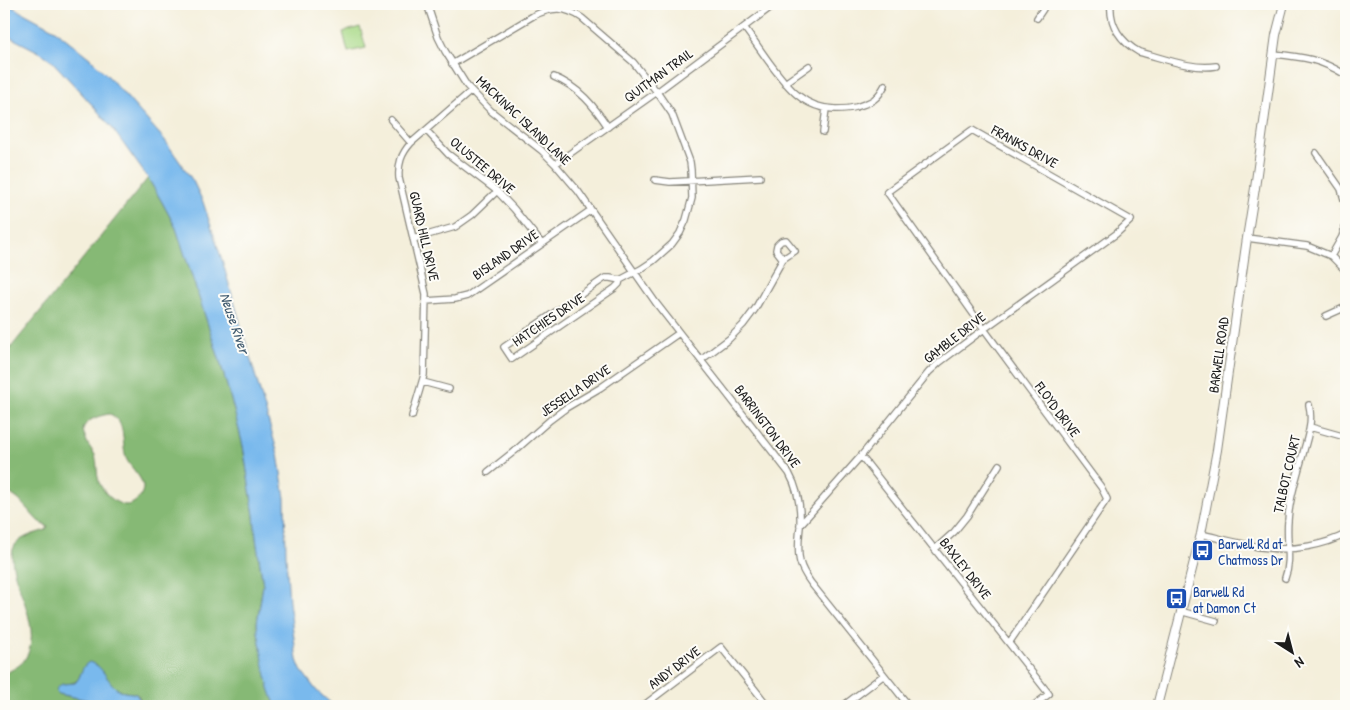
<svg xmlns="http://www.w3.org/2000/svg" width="1350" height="710" viewBox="0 0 1350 710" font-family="'Patrick Hand',sans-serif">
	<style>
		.green { fill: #a8d987; stroke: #627a52 }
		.forest { fill: #86b974; stroke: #516a48; fill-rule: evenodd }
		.water { fill: #79b9ed; stroke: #4a6a84 }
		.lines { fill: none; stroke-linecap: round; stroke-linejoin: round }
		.street-casing { stroke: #88867c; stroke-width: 8 }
		.secondary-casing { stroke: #88867c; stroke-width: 10 }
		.street { stroke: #fff; stroke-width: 5.5 }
		.secondary { stroke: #fff; stroke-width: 8 }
		.labels { text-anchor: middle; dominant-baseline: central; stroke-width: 4; stroke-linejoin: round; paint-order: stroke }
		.street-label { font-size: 14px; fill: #1c1c1c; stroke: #fdfcf7 }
		.transit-label { font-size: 14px; fill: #164399; stroke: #fdfcf7; text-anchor: start }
		.water-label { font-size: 15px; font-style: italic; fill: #415b70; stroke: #fdfcf7 }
	</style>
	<rect width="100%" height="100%" fill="#fdfcf7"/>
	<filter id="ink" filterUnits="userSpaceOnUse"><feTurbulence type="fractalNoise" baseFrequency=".02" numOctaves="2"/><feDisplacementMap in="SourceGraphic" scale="10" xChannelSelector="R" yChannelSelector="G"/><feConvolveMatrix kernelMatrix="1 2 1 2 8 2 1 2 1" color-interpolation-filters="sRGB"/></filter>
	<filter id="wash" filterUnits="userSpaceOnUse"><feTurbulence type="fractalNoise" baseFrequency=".0096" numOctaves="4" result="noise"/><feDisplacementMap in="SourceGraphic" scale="20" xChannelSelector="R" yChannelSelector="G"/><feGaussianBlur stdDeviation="1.12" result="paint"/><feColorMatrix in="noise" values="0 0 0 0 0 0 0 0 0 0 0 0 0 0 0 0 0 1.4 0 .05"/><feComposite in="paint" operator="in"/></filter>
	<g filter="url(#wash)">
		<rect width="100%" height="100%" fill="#f4efdb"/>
		<path class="green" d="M360,27L366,48L348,52L343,32Z"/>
		<path class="forest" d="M148,178L162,202L176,228L219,358L234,410L243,446L254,515L256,538L263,585L257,623L258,632L269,687L276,706H140V700L139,696C132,691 126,694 119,690C110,685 103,673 96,664L81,672C79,683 72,684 62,684L59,694L92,701L98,706H4V674C11,670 21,666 25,659C48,624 0,569 15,545C22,536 37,533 46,530L48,527L38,521L19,500L4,489V356ZM110,414C127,422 121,442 126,458C130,468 142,476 143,487C143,494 138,500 133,503C121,511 103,493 99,482C96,473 98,464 95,455C93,451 89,447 87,442C86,439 84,434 83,431C83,420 101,415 110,414Z"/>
		<path class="water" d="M4,4H7L55,30L91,59L108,76L164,139L193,181L203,202L222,260L278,454L285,498L286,556L289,602L297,660L301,670L316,690L334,706H276C265,684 263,656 258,632L257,623L263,585L256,538L254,515L243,446L234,410L219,358L176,228L162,202L148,178L112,128L95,108L50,59L41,53L4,34Z
			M89,662C104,664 107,685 121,691C125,693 131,692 136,694L140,700V706H98L92,701L59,694L56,691L57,688L62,684L75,683C82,677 80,667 89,662Z"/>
	</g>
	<g filter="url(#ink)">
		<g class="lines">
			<defs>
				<path id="street" d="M427,4L438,37L445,51L467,86L491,111L541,150L555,164L578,191L656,303L789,473C798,489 801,508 800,527C799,538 797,550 800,562C802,570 806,576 811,583L909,706
					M1111,4C1109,25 1121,42 1139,52C1163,58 1192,70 1216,66
					M1037,18L1043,9V4
					M744,27C753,39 761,51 769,62C787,86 803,109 836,109C843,109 849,109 856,107C872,102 877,100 885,85
					M1273,54C1304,57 1320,59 1346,75
					M452,64L533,16C552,7 564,6 582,18L633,62L657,92L672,114L690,162L691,170L692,198L686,220L680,233L672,244L653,261L641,269L620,280L619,284L615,288L512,359L504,347L605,278H610L620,280
					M554,77C579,87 594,106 608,127
					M785,83L809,66
					M391,120L411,143
					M426,130L448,154L497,191L514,209L542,244
					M823,132L826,109
					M1316,153L1341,189L1346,206
					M555,164L657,92L775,4
					M655,180L670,182L760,177
					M1247,238L1307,246L1331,256L1346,271
					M413,239L455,227L472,215L497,191
					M1331,256L1342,237L1346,224
					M426,301L455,299L467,296L591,210
					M1326,316L1346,307
					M701,360L729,339L743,325L755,309L783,259L795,251L786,240L781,241L777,245L776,250L783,259
					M423,382L449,389
					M412,416L424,375L426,294L399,178C398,164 401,154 411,143L471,91
					M1310,427L1342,436
					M861,456L1049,694L1033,706
					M488,472L517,449L550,420L566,408L600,388L679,333
					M800,525L861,456L929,372L940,362L984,329L1116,234L1131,220L972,130L887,192L984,329L1101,487L1107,499L1009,643
					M1201,534C1223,539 1246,546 1270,548C1293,551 1325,545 1346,534
					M935,549L954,532L967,516L999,465
					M1285,578C1292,560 1286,541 1288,521C1289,497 1298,474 1304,450C1308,435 1313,421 1309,405
					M1180,611L1216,621
					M643,706L721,647L768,706
					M843,706L884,675"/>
				<path id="secondary" d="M1157,706L1201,534L1217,450L1247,238L1255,188L1276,35L1284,4"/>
			</defs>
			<use href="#street" class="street-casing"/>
			<use href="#secondary" class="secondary-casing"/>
			<use href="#street" class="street"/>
			<use href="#secondary" class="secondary"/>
		</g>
	</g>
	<defs>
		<symbol id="bus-square" viewBox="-11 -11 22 22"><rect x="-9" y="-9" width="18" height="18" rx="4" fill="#1a4fb4" stroke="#fdfcf7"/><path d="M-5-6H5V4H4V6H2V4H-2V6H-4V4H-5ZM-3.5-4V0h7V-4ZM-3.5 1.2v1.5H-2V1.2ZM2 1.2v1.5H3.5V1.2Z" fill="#fff"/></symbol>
	</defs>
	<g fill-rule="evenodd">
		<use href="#bus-square" x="1190" y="538" width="25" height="25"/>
		<use href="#bus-square" x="1164" y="586" width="25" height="25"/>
	</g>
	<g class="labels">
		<g class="street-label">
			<text transform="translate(658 75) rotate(-36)">QUITMAN TRAIL</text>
			<text transform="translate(524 120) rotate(43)">MACKINAC ISLAND LANE</text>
			<text transform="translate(1025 146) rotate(29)">FRANKS DRIVE</text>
			<text transform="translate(483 165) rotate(40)">OLUSTEE DRIVE</text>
			<text transform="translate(425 236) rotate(77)">GUARD HILL DRIVE</text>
			<text transform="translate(505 254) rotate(-35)">BISLAND DRIVE</text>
			<text transform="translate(548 319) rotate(-34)">HATCHIES DRIVE</text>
			<text transform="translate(954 337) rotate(-38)">GAMBLE DRIVE</text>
			<text transform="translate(1218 355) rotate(-82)">BARWELL ROAD</text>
			<text transform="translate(575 390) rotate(-34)">JESSELLA DRIVE</text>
			<text transform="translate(1058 409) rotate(53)">FLOYD DRIVE</text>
			<text transform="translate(768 426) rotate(53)">BARRINGTON DRIVE</text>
			<text transform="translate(1286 474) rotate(-77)">TALBOT COURT</text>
			<text transform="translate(966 568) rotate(52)">BAXLEY DRIVE</text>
			<text transform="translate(674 667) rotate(-37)">ANDY DRIVE</text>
		</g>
		<g class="transit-label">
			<text x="1218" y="543">Barwell Rd at<tspan x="1218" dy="16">Chatmoss Dr</tspan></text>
			<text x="1193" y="591">Barwell Rd<tspan x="1193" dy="16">at Damon Ct</tspan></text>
		</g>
		<g class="water-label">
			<text transform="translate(235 323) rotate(71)">Neuse River</text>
		</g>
	</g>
	<rect width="1350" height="710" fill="none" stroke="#fdfcf7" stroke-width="20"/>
	<g transform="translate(1292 652) rotate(144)" stroke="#fdfcf7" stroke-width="4" paint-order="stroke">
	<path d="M0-4L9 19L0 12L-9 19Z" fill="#1c1c1c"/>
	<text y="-8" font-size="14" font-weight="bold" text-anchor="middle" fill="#1c1c1c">N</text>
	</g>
</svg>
